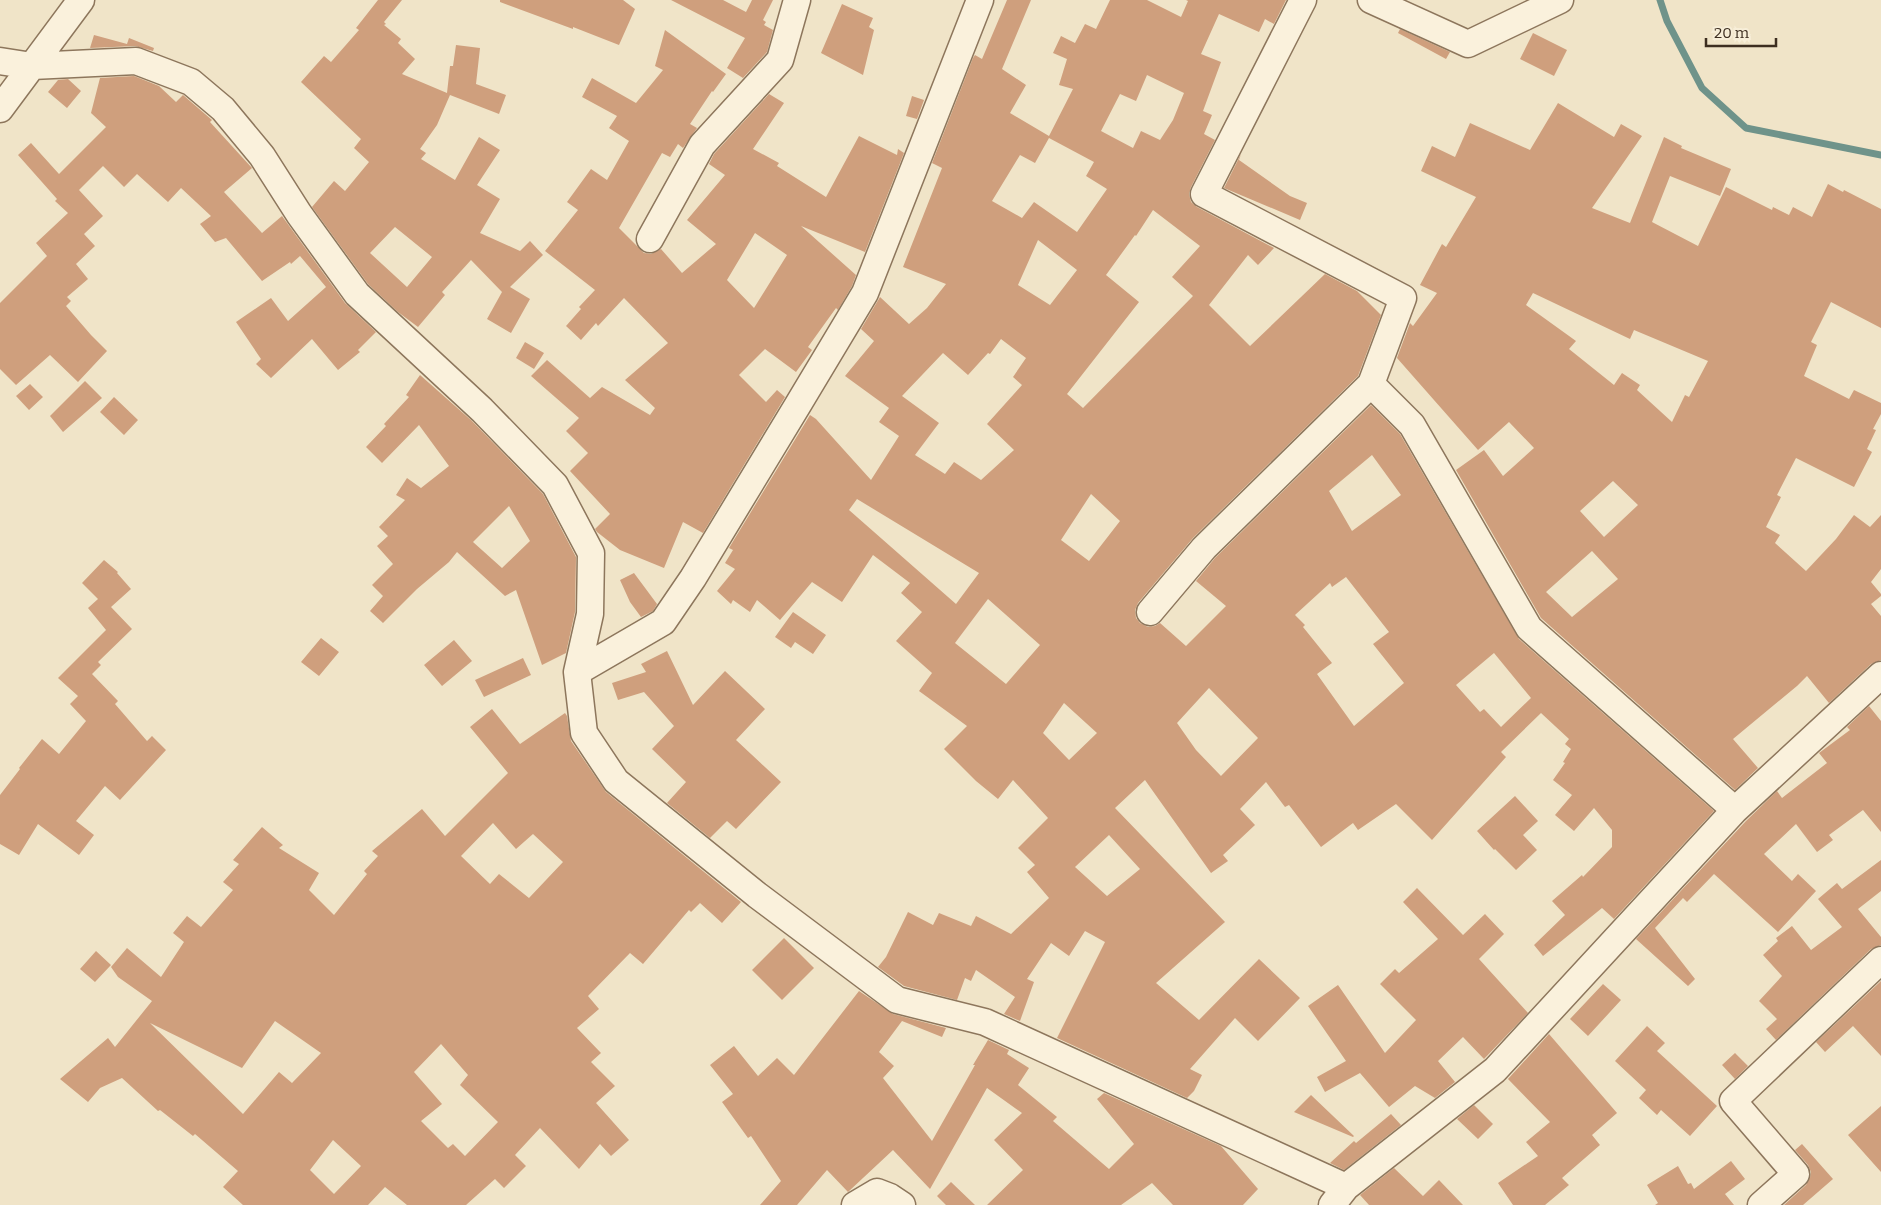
<svg xmlns="http://www.w3.org/2000/svg" width="1881" height="1205" viewBox="0 0 1881 1205" font-family="Bitter,serif">
	<style>
		.lines { fill: none; stroke-linecap: round; stroke-linejoin: round }
		.stream { stroke: #6f938a; stroke-width: 7 }
		.building { fill: #cf9f7d; fill-rule: evenodd }
		.minor-casing { stroke: #8d765c; stroke-width: 29 }
		.minor { stroke: #faf1dc; stroke-width: 26 }
	</style>
	<rect width="100%" height="100%" fill="#f0e4c8"/>
	<g class="lines">
		<path class="stream" d="M1660,0L1667,21L1702,88L1746,128L1881,155"/>
	</g>
	<path class="building" d="M378,0H402L384,22L386,24L384,25L401,39L398,43L415,59L402,74L447,93L450,66H453L456,45L480,48L476,84L506,95L499,114L450,95L437,125L420,149L426,153L421,159L455,180L479,137L500,150L477,185L500,199L480,233L520,251L530,241L543,255L510,287L530,299L511,333L487,319L502,292L471,260L442,292L445,295L418,327L398,312L368,284L312,207L334,181L345,191L369,162L354,148L361,139L301,82L324,56L331,62L359,30L356,28ZM395,227L432,257L407,287L370,253Z
		M500,0H623L635,9L619,45L573,27V29L500,2Z
		M671,0H723L746,12L752,0H773L763,20L766,22L764,25L773,30L767,52L743,78L727,68L745,38Z
		M1007,0H1031L1002,69L1026,85L1010,113L1049,136L1073,89L1059,85L1067,59L1053,53L1061,36L1075,43L1085,24L1096,29L1110,0H1147L1181,17L1188,1L1186,0H1286L1274,24L1265,19L1259,32L1219,14L1201,54L1221,62L1203,111L1212,115L1204,134L1215,140L1191,187L1189,194L1191,202L1197,207L1274,248L1258,265L1248,255L1209,305L1250,346L1325,274L1357,291L1381,315L1358,376L1193,538L1138,603L1135,610L1136,618L1140,623L1148,627L1155,626L1160,623L1186,646L1226,606L1196,581L1215,558L1371,405L1400,434L1519,639L1714,811L1614,919L1602,908L1543,956L1534,945L1565,915L1552,901L1582,875L1583,877L1612,847V830L1594,808L1574,831L1555,815L1572,795L1553,780L1565,763L1563,762L1571,749L1565,744L1569,739L1541,713L1501,752L1506,757L1432,840L1396,804L1358,830L1353,823L1321,847L1289,805L1285,807L1266,782L1240,809L1255,825L1223,855L1228,861L1211,873L1145,780L1115,808L1225,922L1156,983L1199,1020L1259,959L1300,998L1258,1041L1235,1018L1190,1069L1202,1075L1194,1091L1187,1098L1057,1038L1105,942L1085,931L1069,956L1051,943L1027,979L1034,982L1020,1021L1004,1014L1015,997L976,970L971,981L965,978L957,1000L904,986L878,967L886,957L908,912L933,925L939,913L971,926L976,916L1011,934L1049,898L1027,872L1035,865L1018,848L1048,818L1013,780L998,799L976,781L944,749L967,726L919,691L932,673L896,641L922,612L901,593L910,583L873,555L842,602L812,582L780,620L757,600L750,612L733,600L731,604L717,591L735,569L725,563L733,550L729,548L810,415L816,419L871,480L899,436L879,422L889,408L845,376L874,341L861,329L880,297L909,324L927,308L946,284L903,267L942,168L932,163L973,58L975,55L982,59ZM1147,75L1184,93L1173,120L1160,140L1141,131L1133,148L1101,131L1120,94L1136,101ZM1049,138L1094,162L1086,176L1107,189L1077,232L1034,202L1022,218L992,201L1020,155L1035,163ZM1153,210L1200,246L1172,277L1193,296L1083,408L1067,394L1139,302L1106,275L1135,235L1136,236ZM1038,240L1077,270L1050,305L1018,285ZM1001,339L1026,358L1013,377L1022,385L987,424L1014,450L981,480L954,462L945,474L915,455L939,423L902,396L943,353L968,375L988,353L990,354ZM1372,455L1401,495L1352,531L1329,491ZM1091,494L1120,521L1089,561L1061,540ZM857,499L979,573L956,604L849,510ZM1346,577L1389,632L1373,644L1404,683L1354,726L1317,674L1332,663L1303,627L1305,625L1295,615L1330,583L1332,587ZM988,599L1040,645L1006,684L955,643ZM1494,653L1531,698L1501,727L1484,709L1480,712L1456,685ZM1209,688L1258,738L1221,776L1196,750L1177,723ZM1064,703L1097,733L1069,760L1043,733ZM1109,835L1140,869L1107,896L1075,867Z
		M842,4L873,18L869,27L874,30L863,75L821,53Z
		M1400,29L1450,52L1446,59L1398,33Z
		M665,30L726,74L713,92L712,91L690,124L697,128L683,148L678,144L670,157L662,153L619,228L644,253L651,254L661,249L682,273L716,244L687,220L725,175L709,164L714,154L769,94L784,103L753,149L779,163L777,166L826,197L859,136L897,155L898,149L904,153L865,252L801,226L856,275L852,286L838,310L836,308L808,347L812,350L796,372L765,349L739,375L766,402L777,390L785,397L703,533L683,522L664,568L620,550L597,532L595,529L610,514L570,471L588,453L566,431L579,418L531,376L547,360L590,398L602,387L650,415L655,408L625,380L668,343L624,298L598,326L596,323L581,340L566,326L581,309L579,307L595,290L545,251L578,210L567,202L591,169L607,180L629,141L609,128L617,116L582,97L592,78L636,103L663,70L655,66ZM755,233L787,255L754,308L727,280Z
		M1533,33L1567,50L1554,76L1520,59Z
		M94,35L127,44L129,38L154,48L153,51L135,46L90,48Z
		M134,76L159,86L176,102L183,95L212,120L210,122L252,168L224,192L262,233L282,216L345,303L376,332L358,350L360,352L338,370L312,339L271,378L256,364L261,359L236,322L271,298L288,321L326,287L300,256L291,264L290,262L262,281L226,238L215,242L200,224L211,216L181,188L168,202L137,174L124,187L103,166L79,190L103,216L84,234L95,246L76,264L88,279L67,297L71,301L66,306L91,335L107,351L78,382L50,355L16,385L0,369V303L47,256L36,243L68,213L55,201L57,199L18,155L31,143L59,174L106,127L91,113L100,78Z
		M68,79L81,91L67,108L48,92L58,80Z
		M912,96L924,100L917,119L906,116Z
		M1558,103L1614,137L1621,124L1642,136L1592,208L1630,223L1664,137L1682,146L1681,148L1731,169L1720,196L1670,176L1652,222L1698,246L1726,187L1772,210L1773,207L1789,215L1793,207L1812,217L1828,184L1843,192L1844,190L1881,209V328L1831,302L1811,342L1817,345L1804,376L1849,399L1854,390L1881,403V414L1873,429L1876,430L1867,449L1872,452L1854,487L1796,458L1777,495L1781,497L1766,527L1780,535L1775,543L1806,571L1836,539L1854,515L1870,527L1881,515V569L1871,582L1881,594V596L1871,604L1881,616V660L1871,664L1829,703L1807,676L1797,686L1733,739L1758,768L1735,790L1541,618L1456,470L1484,450L1503,476L1534,448L1509,422L1478,450L1397,358L1410,323L1413,326L1437,293L1420,285L1442,244L1446,247L1476,197L1421,171L1432,146L1455,157L1470,123L1530,150ZM1533,293L1630,339L1634,330L1708,361L1689,397L1685,395L1672,422L1637,390L1640,385L1622,373L1614,385L1569,349L1576,341L1526,305ZM1613,481L1638,505L1604,537L1580,511ZM1592,551L1618,579L1572,617L1546,592Z
		M1241,154L1239,160L1290,196L1307,203L1300,220L1224,188Z
		M525,342L544,353L534,369L516,358Z
		M420,375L472,421L543,494L576,557L575,612L566,653L542,665L516,590L505,596L457,552L449,562L417,589L383,623L370,611L383,596L372,585L393,564L377,546L388,536L379,527L405,500L396,495L407,478L421,488L449,466L419,425L382,463L366,447L386,426L384,424L409,397L406,395ZM509,506L530,541L502,568L473,542Z
		M85,381L102,398L63,432L50,416Z
		M30,384L43,397L29,410L16,396Z
		M114,397L138,420L124,435L100,412Z
		M104,560L118,572L117,573L131,589L111,607L132,629L98,662L101,665L92,674L118,701L115,704L147,741L152,736L166,750L120,800L105,786L76,821L94,835L79,855L38,824L19,855L0,844V795L20,769L19,768L42,739L59,754L86,721L70,704L78,696L58,678L106,630L88,608L98,599L82,583Z
		M634,573L657,604L653,611L641,617L630,602L620,580Z
		M793,612L826,635L813,654L795,642L791,648L775,637Z
		M321,638L339,652L319,676L301,662Z
		M454,640L472,661L442,686L424,665Z
		M667,651L693,705L725,671L765,709L736,740L781,782L736,829L727,821L710,838L667,803L686,782L652,749L674,726L644,692L618,700L612,683L646,672L641,664Z
		M523,658L531,675L484,697L475,680Z
		M1869,706L1881,721V832L1863,810L1829,835L1833,840L1817,852L1796,824L1764,854L1792,881L1798,874L1816,891L1778,932L1714,874L1687,902L1683,898L1655,928L1695,979L1688,986L1636,939L1746,821L1777,791L1782,798L1827,763L1819,753L1850,730L1847,727Z
		M492,709L520,744L565,713L567,716L571,741L606,792L741,902L722,923L700,903L691,912L689,910L643,964L630,953L588,996L599,1009L577,1028L601,1053L591,1062L615,1086L596,1103L629,1140L611,1156L600,1144L579,1169L540,1128L515,1155L526,1166L504,1188L495,1179L466,1205H407L385,1187L368,1205H243L223,1187L238,1171L195,1134L193,1136L160,1110L158,1111L122,1078L100,1088L88,1102L60,1079L108,1038L115,1047L152,1001L118,977L111,967L127,948L161,977L184,942L173,933L187,916L201,927L233,890L223,882L239,864L233,860L262,827L283,845L279,848L319,873L309,890L334,915L367,874L364,871L378,856L372,851L422,809L445,836L508,773L470,727ZM493,823L516,849L533,834L563,862L529,898L499,874L490,884L461,856ZM275,1021L321,1053L292,1083L279,1072L243,1114L150,1023L242,1068ZM441,1044L468,1075L460,1085L498,1122L465,1156L453,1144L448,1148L421,1121L442,1104L414,1072ZM333,1140L361,1166L334,1194L310,1170Z
		M1515,796L1538,821L1523,835L1537,850L1516,870L1495,849L1494,850L1477,831Z
		M1881,860V891L1858,909L1881,937V945L1871,949L1776,1040L1766,1029L1777,1019L1759,1001L1782,976L1763,955L1778,941L1776,938L1792,926L1811,950L1842,927L1818,899L1837,883L1842,889Z
		M1417,888L1463,935L1485,914L1504,934L1479,959L1528,1013L1484,1059L1463,1037L1438,1061L1455,1082L1435,1098L1415,1086L1389,1107L1360,1073L1325,1092L1317,1077L1346,1061L1308,1006L1338,985L1385,1053L1416,1020L1380,984L1395,969L1399,973L1438,939L1403,902Z
		M784,938L814,968L782,1000L752,970Z
		M96,951L111,965L95,982L80,969Z
		M1881,981V1056L1853,1026L1825,1052L1816,1042Z
		M1603,984L1621,1000L1588,1036L1570,1019Z
		M859,991L893,1014L946,1028L942,1037L902,1021L879,1052L894,1066L883,1078L932,1141L975,1065H973L988,1040L1009,1050L1007,1054L1029,1068L1018,1085L1057,1117L1053,1121L1109,1169L1134,1144L1097,1099L1104,1093L1221,1146L1258,1189L1243,1205H1173L1152,1183L1121,1205H987L1023,1170L994,1140L1022,1113L987,1088L930,1189L893,1150L848,1192L827,1170L797,1205H760L781,1181L751,1136L748,1138L722,1102L733,1094L710,1065L734,1046L758,1076L777,1058L794,1075Z
		M1647,1026L1665,1043L1657,1051L1717,1106L1690,1136L1661,1110L1657,1115L1639,1098L1646,1090L1615,1061Z
		M1549,1034L1617,1113L1592,1135L1600,1145L1562,1178L1569,1185L1545,1205H1513L1498,1183L1538,1156L1526,1142L1550,1122L1508,1079Z
		M1735,1053L1748,1066L1735,1079L1722,1065Z
		M1311,1095L1354,1136L1353,1137L1294,1112Z
		M1474,1105L1493,1124L1478,1139L1457,1119Z
		M1881,1106V1172L1848,1135Z
		M1391,1114L1401,1125L1344,1170L1330,1163L1354,1141L1356,1143Z
		M1802,1144L1833,1179L1803,1205H1784L1806,1185L1810,1178L1811,1172L1808,1165L1795,1150Z
		M1731,1161L1745,1179L1725,1194L1734,1205H1655L1658,1203L1647,1185L1678,1166L1688,1184L1691,1183L1694,1189Z
		M1394,1168L1423,1196L1439,1180L1463,1205H1369L1360,1195Z
		M951,1182L975,1205H946L937,1196Z"/>
	<g class="lines">
		<defs>
			<path id="minor" d="M1303,0L1204,194L1403,298L1371,384
				M1371,0L1468,44L1560,0
				M0,61L32,66L136,61L191,82L223,109L262,156L299,214L357,294L482,410L555,485L591,553L590,614L577,672L584,733L616,781L757,895L897,1000L985,1022L1346,1187L1495,1070L1735,810L1881,675
				M0,109L81,0
				M650,239L702,145L780,60L797,0
				M1150,612L1204,548L1371,384L1412,425L1529,628L1735,810
				M577,672L663,622L693,578L799,403L865,293L980,0
				M855,1205L877,1192L890,1197L902,1205
				M1332,1205L1346,1187
				M1761,1205L1796,1174L1733,1101L1881,960"/>
		</defs>
		<use href="#minor" class="minor-casing"/>
		<use href="#minor" class="minor"/>
	</g>
	<path d="M1706 38v8h70v-8" fill="none" stroke="#3d2e20" stroke-width="2.5"/>
	<text x="1714" y="38" font-size="15" fill="#3d2e20" stroke="#f7eed8" stroke-width="4" paint-order="stroke">20 m</text>
</svg>
